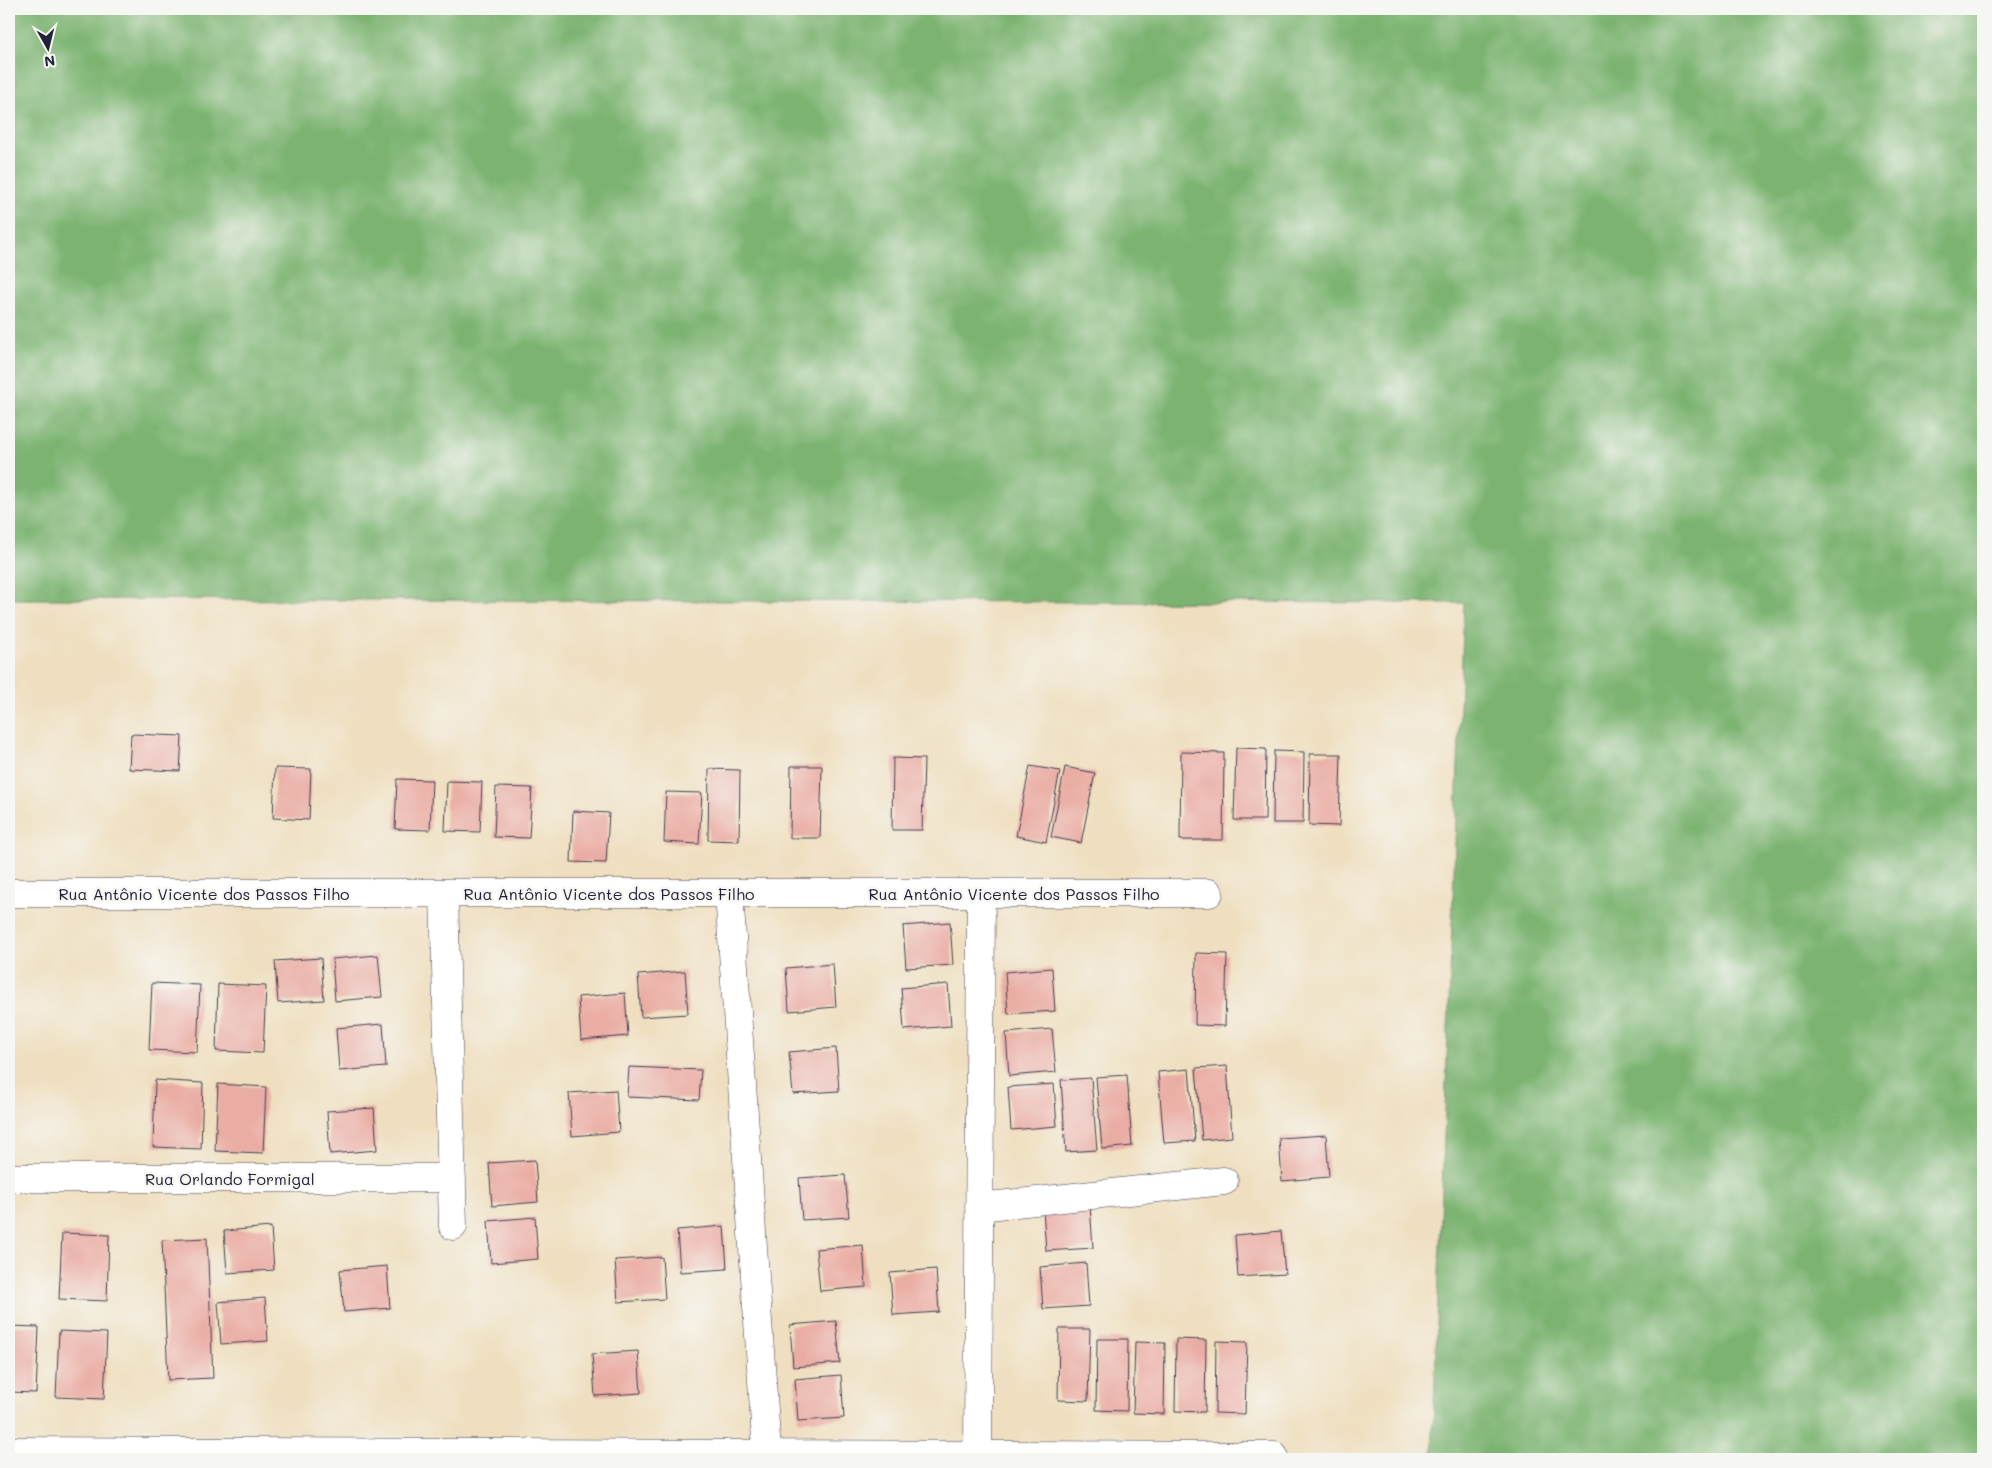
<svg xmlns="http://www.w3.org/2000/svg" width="1992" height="1468" viewBox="0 0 1992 1468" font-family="Mali,sans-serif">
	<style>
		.forest { fill: #7cb371; stroke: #4f6a56 }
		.building { fill: #eaada4 }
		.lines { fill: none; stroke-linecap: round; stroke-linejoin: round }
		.minor-casing { stroke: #413e4f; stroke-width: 29 }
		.minor { stroke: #fff; stroke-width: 28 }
		.labels { text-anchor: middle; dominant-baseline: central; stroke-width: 4.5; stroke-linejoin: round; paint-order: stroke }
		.street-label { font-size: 16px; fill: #22223b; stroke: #f6f6f2 }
	</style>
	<rect width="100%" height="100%" fill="#f6f6f2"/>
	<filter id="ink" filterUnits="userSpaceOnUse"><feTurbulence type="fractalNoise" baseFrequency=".02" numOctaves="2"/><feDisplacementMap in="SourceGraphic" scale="10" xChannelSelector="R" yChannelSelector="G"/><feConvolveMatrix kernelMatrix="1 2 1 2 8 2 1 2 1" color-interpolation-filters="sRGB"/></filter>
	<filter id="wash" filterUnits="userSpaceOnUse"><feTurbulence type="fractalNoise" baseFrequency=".0096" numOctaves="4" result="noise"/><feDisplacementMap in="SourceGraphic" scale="20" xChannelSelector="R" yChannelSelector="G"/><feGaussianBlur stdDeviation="1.12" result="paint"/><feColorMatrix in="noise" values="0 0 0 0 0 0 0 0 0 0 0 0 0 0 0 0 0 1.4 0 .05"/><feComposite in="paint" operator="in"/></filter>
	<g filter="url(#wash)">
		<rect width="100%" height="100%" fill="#efdfc0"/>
		<path class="forest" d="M9,9H1983V1459H1432L1464,603L9,599Z"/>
		<g id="blocks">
			<path class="building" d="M131,734L182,736L180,771L129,769Z
				M1236,748L1266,749L1265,820H1234Z
				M1274,751L1304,752L1303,823H1273Z
				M1181,752L1224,753L1223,840H1180Z
				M1310,754H1341L1339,826L1309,825Z
				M893,758L924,759L922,830H892Z
				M791,766H822L820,838H790Z
				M1030,766L1060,771L1046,842L1016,836Z
				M1065,767L1095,773L1081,843L1051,837Z
				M275,768L311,769L309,820L273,818Z
				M709,769L740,770L739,841L708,840Z
				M397,779L432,780L430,830L395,829Z
				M447,781L482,782L480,832L445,831Z
				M496,787L532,788L529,838L494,837Z
				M666,792L702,793L699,844L664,842Z
				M573,811L609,813L606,863L571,862Z
				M950,922L953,965L906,968L903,926Z
				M1196,953L1227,954L1225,1026L1195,1025Z
				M378,955L382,997L335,1001L332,959Z
				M321,958L324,1000L278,1003L275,961Z
				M833,964L836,1007L789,1011L786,968Z
				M1052,968L1055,1011L1008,1014L1005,972Z
				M685,971L688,1014L641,1017L638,975Z
				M152,983L200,985L197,1052L149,1050Z
				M218,984L266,986L263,1053L216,1051Z
				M948,984L951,1026L904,1030L901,988Z
				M625,993L628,1036L581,1040L578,997Z
				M383,1024L386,1067L339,1071L336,1028Z
				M1052,1029L1056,1072L1009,1076L1006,1033Z
				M836,1048L839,1091L793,1094L789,1052Z
				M1227,1066L1232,1137L1202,1140L1196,1068Z
				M629,1067L701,1070L699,1100L627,1097Z
				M1189,1069L1195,1141L1164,1143L1158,1072Z
				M1127,1075L1132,1146L1102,1149L1096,1077Z
				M1091,1078L1097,1150L1066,1152L1061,1080Z
				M155,1080L203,1083L201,1149L153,1147Z
				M218,1084L266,1087L263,1153L215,1151Z
				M1054,1084L1057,1126L1011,1130L1008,1087Z
				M616,1090L619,1132L572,1136L569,1093Z
				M374,1108L377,1150L330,1154L327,1111Z
				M1326,1135L1329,1177L1282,1181L1279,1138Z
				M535,1160L538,1202L492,1206L489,1163Z
				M845,1175L849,1217L802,1220L799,1178Z
				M1090,1205L1093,1248L1046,1251L1043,1209Z
				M535,1217L538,1259L491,1263L488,1221Z
				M724,1226L727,1269L680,1272L677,1230Z
				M271,1227L274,1270L227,1273L224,1231Z
				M1281,1231L1285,1274L1238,1277L1235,1235Z
				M62,1233L109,1235L107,1301L59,1299Z
				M207,1238L213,1378L168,1380L162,1240Z
				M863,1245L866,1287L820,1291L816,1249Z
				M662,1257L665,1299L618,1302L615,1260Z
				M1086,1263L1089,1306L1043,1309L1040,1267Z
				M387,1266L390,1308L344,1312L340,1270Z
				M936,1269L939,1312L893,1315L890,1273Z
				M265,1298L268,1341L221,1344L218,1302Z
				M836,1321L840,1363L793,1367L790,1325Z
				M9,1326L39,1327L36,1393L9,1392Z
				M1059,1329H1090L1088,1401L1058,1400Z
				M59,1331L107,1333L104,1399L56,1397Z
				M1097,1339H1128L1127,1411L1096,1410Z
				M1176,1339L1206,1340L1205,1412L1175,1411Z
				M1216,1341L1247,1342L1245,1414L1215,1413Z
				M1135,1342L1165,1343L1164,1414L1133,1413Z
				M638,1351L641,1393L595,1396L592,1354Z
				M841,1375L844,1418L798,1421L795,1379Z"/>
		</g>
	</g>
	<g filter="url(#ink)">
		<use href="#blocks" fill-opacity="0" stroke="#413e4f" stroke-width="1"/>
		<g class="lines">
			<defs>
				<path id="minor" d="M9,893H1209
					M444,893L453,1226
					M729,893L767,1454
					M9,1178H452
					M979,1207L1224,1181
					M9,1451L1274,1456
					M978,1454L981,894"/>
			</defs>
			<use href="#minor" class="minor-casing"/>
			<use href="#minor" class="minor"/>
		</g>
	</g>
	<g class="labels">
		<g class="street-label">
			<text x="204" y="893">Rua Antônio Vicente dos Passos Filho</text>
			<text x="609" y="893">Rua Antônio Vicente dos Passos Filho</text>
			<text x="1014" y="893">Rua Antônio Vicente dos Passos Filho</text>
			<text x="230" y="1178">Rua Orlando Formigal</text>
		</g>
	</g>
	<rect width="1992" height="1468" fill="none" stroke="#f6f6f2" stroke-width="30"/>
	<g transform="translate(48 48) rotate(172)" stroke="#f6f6f2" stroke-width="4" paint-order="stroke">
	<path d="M0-4L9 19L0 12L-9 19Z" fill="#22223b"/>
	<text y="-8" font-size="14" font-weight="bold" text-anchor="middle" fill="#22223b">N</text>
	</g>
</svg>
